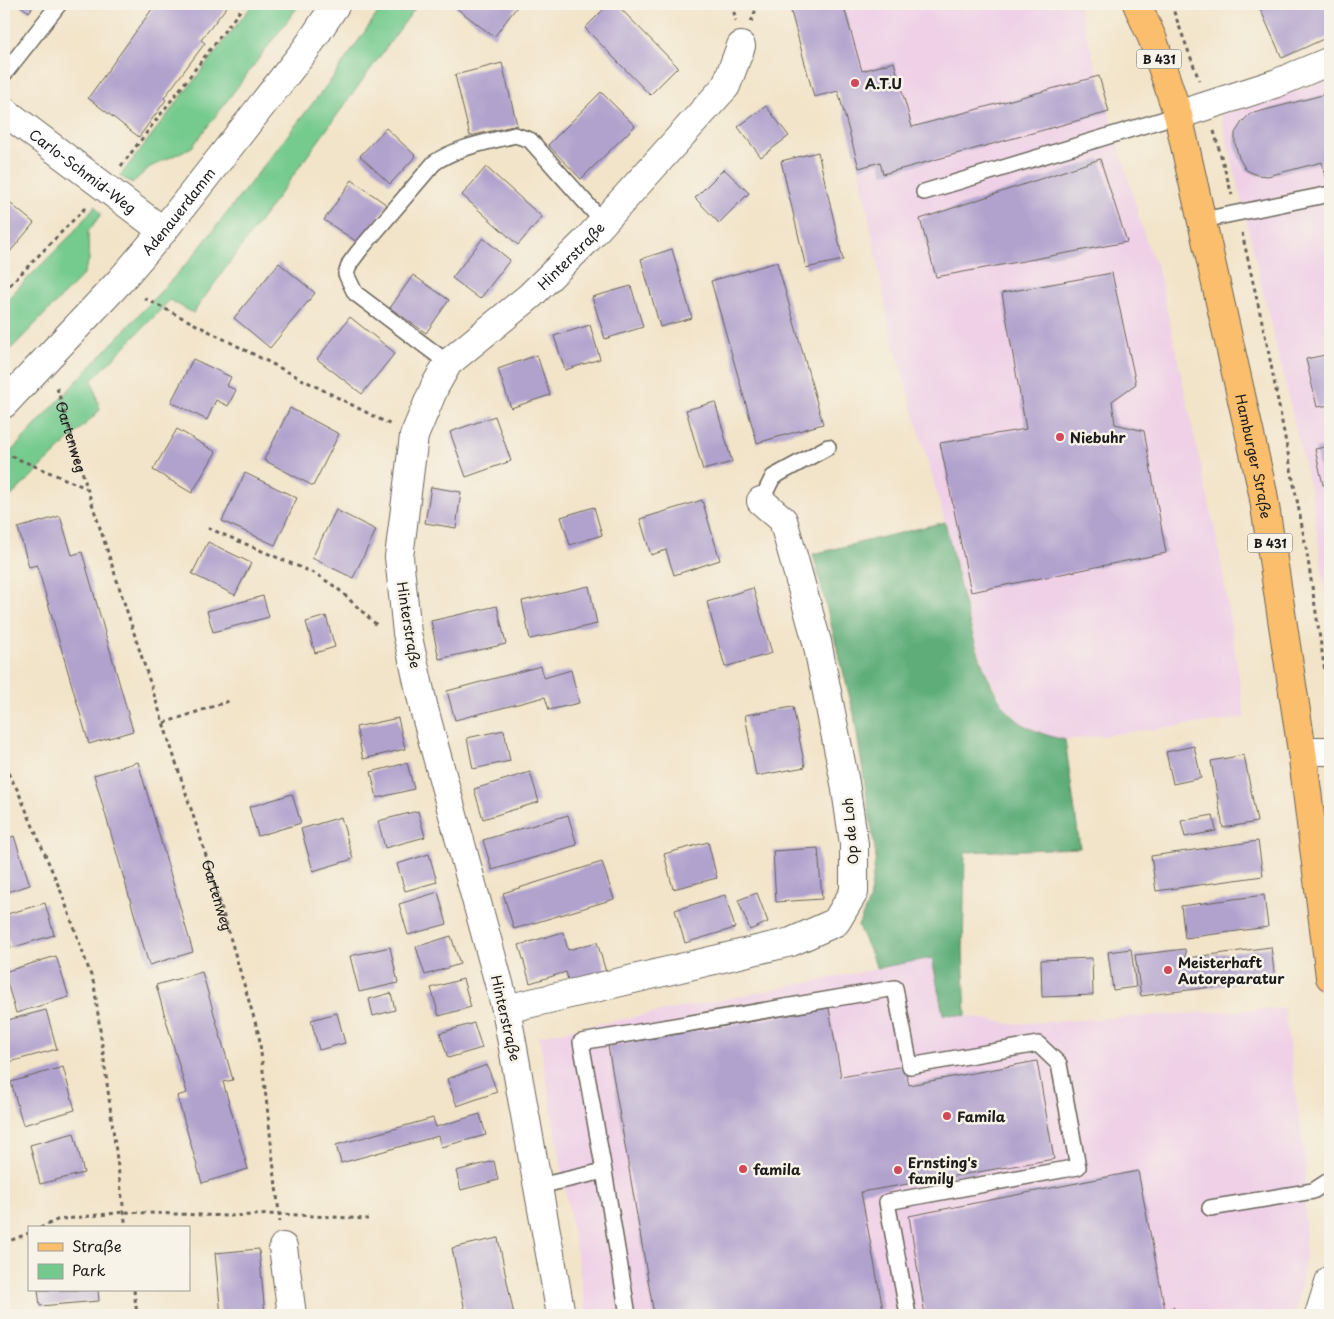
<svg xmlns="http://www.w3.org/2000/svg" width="1334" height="1319" viewBox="0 0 1334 1319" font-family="'Playpen Sans',sans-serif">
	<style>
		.built { fill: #efd0e7 }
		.green { fill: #74ca8e; stroke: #487355 }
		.forest { fill: #5fae79; stroke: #3e654a }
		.building { fill: #b0a1cd }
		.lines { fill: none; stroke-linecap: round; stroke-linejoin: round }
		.service-casing { stroke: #676259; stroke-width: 18 }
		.minor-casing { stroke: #676259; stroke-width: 30 }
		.tertiary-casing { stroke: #676259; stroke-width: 30 }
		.primary-casing { stroke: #676259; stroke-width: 30 }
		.path { stroke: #676259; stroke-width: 3; stroke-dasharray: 4 4; stroke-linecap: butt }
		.service { stroke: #fff; stroke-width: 15 }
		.minor { stroke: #fff; stroke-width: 28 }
		.tertiary { stroke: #fff; stroke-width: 28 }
		.primary { stroke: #fabe6d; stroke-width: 28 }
		.poi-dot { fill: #d1495b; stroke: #f7f3e8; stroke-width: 2 }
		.labels { text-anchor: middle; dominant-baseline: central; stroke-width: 5; stroke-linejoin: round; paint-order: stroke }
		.shield { fill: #f7f3e8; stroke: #5e5c59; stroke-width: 1 }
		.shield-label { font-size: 12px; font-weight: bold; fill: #1c1c1c }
		.poi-label { font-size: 14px; font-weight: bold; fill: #1c1c1c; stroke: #f7f3e8; text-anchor: start }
		.street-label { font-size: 14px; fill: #1c1c1c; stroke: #f7f3e8 }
	</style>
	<rect width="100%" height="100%" fill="#f7f3e8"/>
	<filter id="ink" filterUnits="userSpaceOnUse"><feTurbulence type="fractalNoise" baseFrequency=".02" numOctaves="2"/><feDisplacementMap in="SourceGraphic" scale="10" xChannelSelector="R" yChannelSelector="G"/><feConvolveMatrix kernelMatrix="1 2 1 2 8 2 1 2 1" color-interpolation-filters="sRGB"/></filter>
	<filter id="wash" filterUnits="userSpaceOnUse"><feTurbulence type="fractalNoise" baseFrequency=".0096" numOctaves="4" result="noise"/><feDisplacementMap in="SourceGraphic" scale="20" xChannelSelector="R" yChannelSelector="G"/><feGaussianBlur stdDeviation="1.12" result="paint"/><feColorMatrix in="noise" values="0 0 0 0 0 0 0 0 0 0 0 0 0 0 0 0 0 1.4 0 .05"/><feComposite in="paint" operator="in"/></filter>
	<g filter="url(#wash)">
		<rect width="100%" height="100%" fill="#f2e4c9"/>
		<path class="built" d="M789,4H1078L1147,244L1158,269L1219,549L1245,718L1065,740L1038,734L1020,722L1004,705L986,671L968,615L945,522L891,333L859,168L838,91L814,97Z
			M1330,79V625L1312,497L1221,115Z
			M932,958L943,1014L966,1016L1012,1024L1284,1008L1305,1163V1260L1296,1315H587L539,1036Z"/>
		<path class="green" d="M253,4H300L192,147L150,167L132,183L120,176Z
			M384,4H418L193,313L170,300L92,380L100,410L4,503V459L190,260L334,76Z
			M95,206L101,214L88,232L89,260L83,275L4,356V302L71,235Z"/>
		<path class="forest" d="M945,522C958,574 973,662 1003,705C1019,727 1040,734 1065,740L1080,848L965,852L963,951L966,1016L943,1014L932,958L877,968L858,926L869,901L876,856L854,714L813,554Z"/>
		<g id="blocks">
			<path class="building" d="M17,4H35L29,12Z
				M154,4H229L201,40L205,43L164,98L166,100L139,137L88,98L155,5Z
				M457,4H519L494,37L455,7Z
				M609,4H616L678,67L650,95L585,28Z
				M789,4H843L862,71L894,62L912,127L1099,76L1109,112L883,174L880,162L859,168L838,91L814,97Z
				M1258,4H1324L1330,16V36L1282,58Z
				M502,63L517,125L470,136L455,75Z
				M601,92L635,126L581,179L548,145Z
				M1330,93V176L1326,177L1322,162L1268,176L1257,175L1246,170L1239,158L1235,143V133L1242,122L1250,114Z
				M766,106L789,136L761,157L738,127Z
				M386,128L416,156L390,184L360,156Z
				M818,152L843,260L806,268L781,161Z
				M1100,159L1127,242L936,277L920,219Z
				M486,167L542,217L518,245L462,195Z
				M724,169L749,193L719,223L695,198Z
				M352,180L387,205L360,244L324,220Z
				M4,198L34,223L4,259Z
				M483,238L510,260L480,299L452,278Z
				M672,249L692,318L660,327L641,259Z
				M777,262L823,424L757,443L711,281Z
				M279,263L315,293L270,348L234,318Z
				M1112,273L1136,384L1112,401L1115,424L1144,431L1166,553L971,592L940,443L1026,429L1002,293Z
				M413,275L449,300L426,333L390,308Z
				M631,286L643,327L605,339L592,297Z
				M350,317L395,353L362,394L317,359Z
				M590,325L600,359L565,370L554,336Z
				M1330,354V405L1317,407L1306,359Z
				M537,355L550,395L511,408L498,369Z
				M193,359L231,377L227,386L236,390L228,406L216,400L207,420L171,402Z
				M715,402L732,462L703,470L686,410Z
				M290,408L339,434L313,486L264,460Z
				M495,416L511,461L466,477L450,432Z
				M177,429L216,452L192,493L153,470Z
				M1330,446V484L1323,485L1315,449Z
				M245,473L297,498L275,545L222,521Z
				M431,487L461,492L456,528L425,523Z
				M702,500L720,560L674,575L666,550L651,555L640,519Z
				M594,507L602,535L570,545L561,517Z
				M336,510L376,530L353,578L312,558Z
				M60,516L72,555L82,552L133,731L89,744L37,565L29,567L18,528Z
				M208,542L251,563L235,595L192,574Z
				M589,586L597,624L530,639L522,601Z
				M753,588L772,653L725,667L707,602Z
				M263,596L269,617L213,632L207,611Z
				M497,606L506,644L439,659L431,621Z
				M326,616L335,647L315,653L306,622Z
				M541,666L544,678L571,670L579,703L549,710L545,697L455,720L447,691Z
				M793,707L805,767L756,776L745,715Z
				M398,718L405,749L363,759L356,727Z
				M504,730L510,761L473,769L467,738Z
				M1194,746L1201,778L1173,784L1166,752Z
				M1244,755L1257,822L1223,828L1211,761Z
				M138,762L193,952L149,965L94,775Z
				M407,763L414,789L377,798L371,772Z
				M530,772L539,802L483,819L474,789Z
				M292,794L301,823L258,836L249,807Z
				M418,811L425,837L385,848L378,821Z
				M568,815L577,845L492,870L483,840Z
				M1213,815L1216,831L1185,837L1181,821Z
				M341,817L353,859L313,871L301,829Z
				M14,836L30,885L4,893V840Z
				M1258,841L1263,876L1156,891L1151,856Z
				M708,842L717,878L673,889L664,854Z
				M818,848L822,899L776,902L773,851Z
				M429,854L437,882L405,891L397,864Z
				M602,862L614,899L514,929L503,893Z
				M438,892L447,924L408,935L399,904Z
				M757,893L768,922L750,930L738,900Z
				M725,895L735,928L685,943L675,910Z
				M1264,895L1268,927L1185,938L1181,906Z
				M45,903L54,935L11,948L4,924V915Z
				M563,932L568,950L597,942L606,972L569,983L566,972L530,983L519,945Z
				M451,936L460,964L425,975L416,947Z
				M390,947L398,983L359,992L350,956Z
				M1271,947L1275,979L1141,996L1135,955L1185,949L1186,958Z
				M1131,949L1136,987L1113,990L1108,952Z
				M56,956L69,997L16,1013L4,972Z
				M1092,958L1093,995L1042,997L1041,960Z
				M202,972L233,1080L223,1082L248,1169L202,1183L177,1096L187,1093L156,985Z
				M463,979L471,1007L439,1016L431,988Z
				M391,993L395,1010L373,1016L369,999Z
				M829,1008L841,1077L904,1066L909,1085L1037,1061L1054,1159L861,1192L884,1315H654L608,1046Z
				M46,1010L57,1049L6,1063L4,1054V1021Z
				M337,1013L345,1043L319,1050L311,1020Z
				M474,1023L482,1048L448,1058L440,1033Z
				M487,1065L497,1092L457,1106L447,1079Z
				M63,1067L75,1110L23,1125L11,1082Z
				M480,1114L486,1135L441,1147L438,1136L341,1163L336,1145L433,1118L436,1127Z
				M74,1133L84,1173L40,1184L30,1145Z
				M494,1161L498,1180L461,1190L456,1171Z
				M1138,1171L1166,1315H925L909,1216Z
				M498,1238L514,1315H466L452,1248Z
				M259,1249L265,1315H221L215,1253Z
				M38,1290H98L99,1301L40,1306Z"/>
		</g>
	</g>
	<g filter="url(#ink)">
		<use href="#blocks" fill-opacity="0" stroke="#676259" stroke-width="1"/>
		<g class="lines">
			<defs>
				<path id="service" d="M4,74L59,4
					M924,192L1178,115
					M1203,220L1330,194
					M448,363L355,293L346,274L350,263L359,251L434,163C456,147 489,142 515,135L530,140L603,222
					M761,501L773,477L828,447
					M604,1171L628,1315
					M539,1186L604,1171L581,1042L895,988L910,1066L1038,1044L1059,1064L1078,1167L887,1202L908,1315
					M1210,1208L1313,1191L1330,1180"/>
				<g id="minor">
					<path id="s2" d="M4,111L163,231"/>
					<path d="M1178,115L1277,83L1330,61"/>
					<path d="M1302,751H1330"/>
					<path d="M506,1009L791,942L836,922L854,892V844L845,783L817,642L783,520L761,501"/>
					<path d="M283,1247L292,1315"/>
					<path id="s3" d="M561,1315L506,1009L424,709L407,633L399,557L414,436L435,386L448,363L530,296L586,241L726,86L741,46"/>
				</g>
				<g id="tertiary">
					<path id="s4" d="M4,404L120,281L163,231L306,49L336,4"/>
					<path d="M1319,1315L1330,1280"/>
				</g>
				<g id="primary">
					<path id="s5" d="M1137,4L1153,40L1178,115L1263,493L1302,751L1330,977"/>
				</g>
			</defs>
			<use href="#service" class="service-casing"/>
			<use href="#minor" class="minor-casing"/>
			<use href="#tertiary" class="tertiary-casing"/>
			<use href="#primary" class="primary-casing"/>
			<g class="path">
				<path d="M732,4L736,21"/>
				<path d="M1171,4L1199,80"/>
				<path d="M751,22L758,4"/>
				<path d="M1214,131L1232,195"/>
				<path d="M121,166L245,4"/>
				<path d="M1242,233L1267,344L1306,547L1330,704"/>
				<path d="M4,291L86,207"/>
				<path d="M144,298L391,425"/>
				<path id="s1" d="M57,388L87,488L204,849L259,1035L280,1222"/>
				<path d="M4,453L86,488"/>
				<path d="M208,528L316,574L337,588L379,627"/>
				<path d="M164,723L229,701"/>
				<path d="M4,766L17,789L62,894L94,984L126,1228"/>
				<path d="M40,1228L57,1220L124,1212L228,1216L279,1214L368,1219"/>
				<path d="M4,1243L29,1233"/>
				<path d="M134,1290L137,1315"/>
				<path d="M1139,1315L1176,1308"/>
			</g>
			<use href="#service" class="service"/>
			<use href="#minor" class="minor"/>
			<use href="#tertiary" class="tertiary"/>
			<use href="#primary" class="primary"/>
		</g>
	</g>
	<g class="poi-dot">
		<circle cx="855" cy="83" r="5"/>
		<circle cx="1060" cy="437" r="5"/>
		<circle cx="1168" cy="970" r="5"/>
		<circle cx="947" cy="1116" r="5"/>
		<circle cx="743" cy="1169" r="5"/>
		<circle cx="898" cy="1170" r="5"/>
	</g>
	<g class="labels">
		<g class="shield">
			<rect x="1136.5" y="49.5" width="45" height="19" rx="4"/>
			<rect x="1247.5" y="533.5" width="45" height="19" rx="4"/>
		</g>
		<g class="shield-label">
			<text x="1159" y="59">B 431</text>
			<text x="1270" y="543">B 431</text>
		</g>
		<g class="poi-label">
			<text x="865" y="83">A.T.U</text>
			<text x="1070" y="437">Niebuhr</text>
			<text x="1178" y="962">Meisterhaft<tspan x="1178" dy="16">Autoreparatur</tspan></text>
			<text x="957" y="1116">Famila</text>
			<text x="908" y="1162">Ernsting's<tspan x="908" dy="16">family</tspan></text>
			<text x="753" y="1169">famila</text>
		</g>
		<g class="street-label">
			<text stroke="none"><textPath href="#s2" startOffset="99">Carlo-Schmid-Weg</textPath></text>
			<text stroke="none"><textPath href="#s4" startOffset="260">Adenauerdamm</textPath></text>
			<text stroke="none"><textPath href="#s3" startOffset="1142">Hinterstraße</textPath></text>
			<text stroke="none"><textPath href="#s1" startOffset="51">Gartenweg</textPath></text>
			<text stroke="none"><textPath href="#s5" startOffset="468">Hamburger Straße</textPath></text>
			<text transform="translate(409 625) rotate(81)">Hinterstraße</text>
			<text transform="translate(850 831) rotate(-95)">Op de Loh</text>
			<text stroke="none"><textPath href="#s1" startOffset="532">Gartenweg</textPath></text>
			<text transform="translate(506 1018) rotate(77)">Hinterstraße</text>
		</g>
	</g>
	<rect width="1334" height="1319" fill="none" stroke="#f7f3e8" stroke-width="20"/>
	<rect x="28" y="1226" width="162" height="65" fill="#f7f3e8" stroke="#9f9d96"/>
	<rect x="38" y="1243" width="25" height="8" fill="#fabe6d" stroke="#9f9d96"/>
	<text x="72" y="1252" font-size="15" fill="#1c1c1c">Straße</text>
	<rect x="38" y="1264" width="25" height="15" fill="#74ca8e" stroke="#9f9d96"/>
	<text x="72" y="1276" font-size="15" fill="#1c1c1c">Park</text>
</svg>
